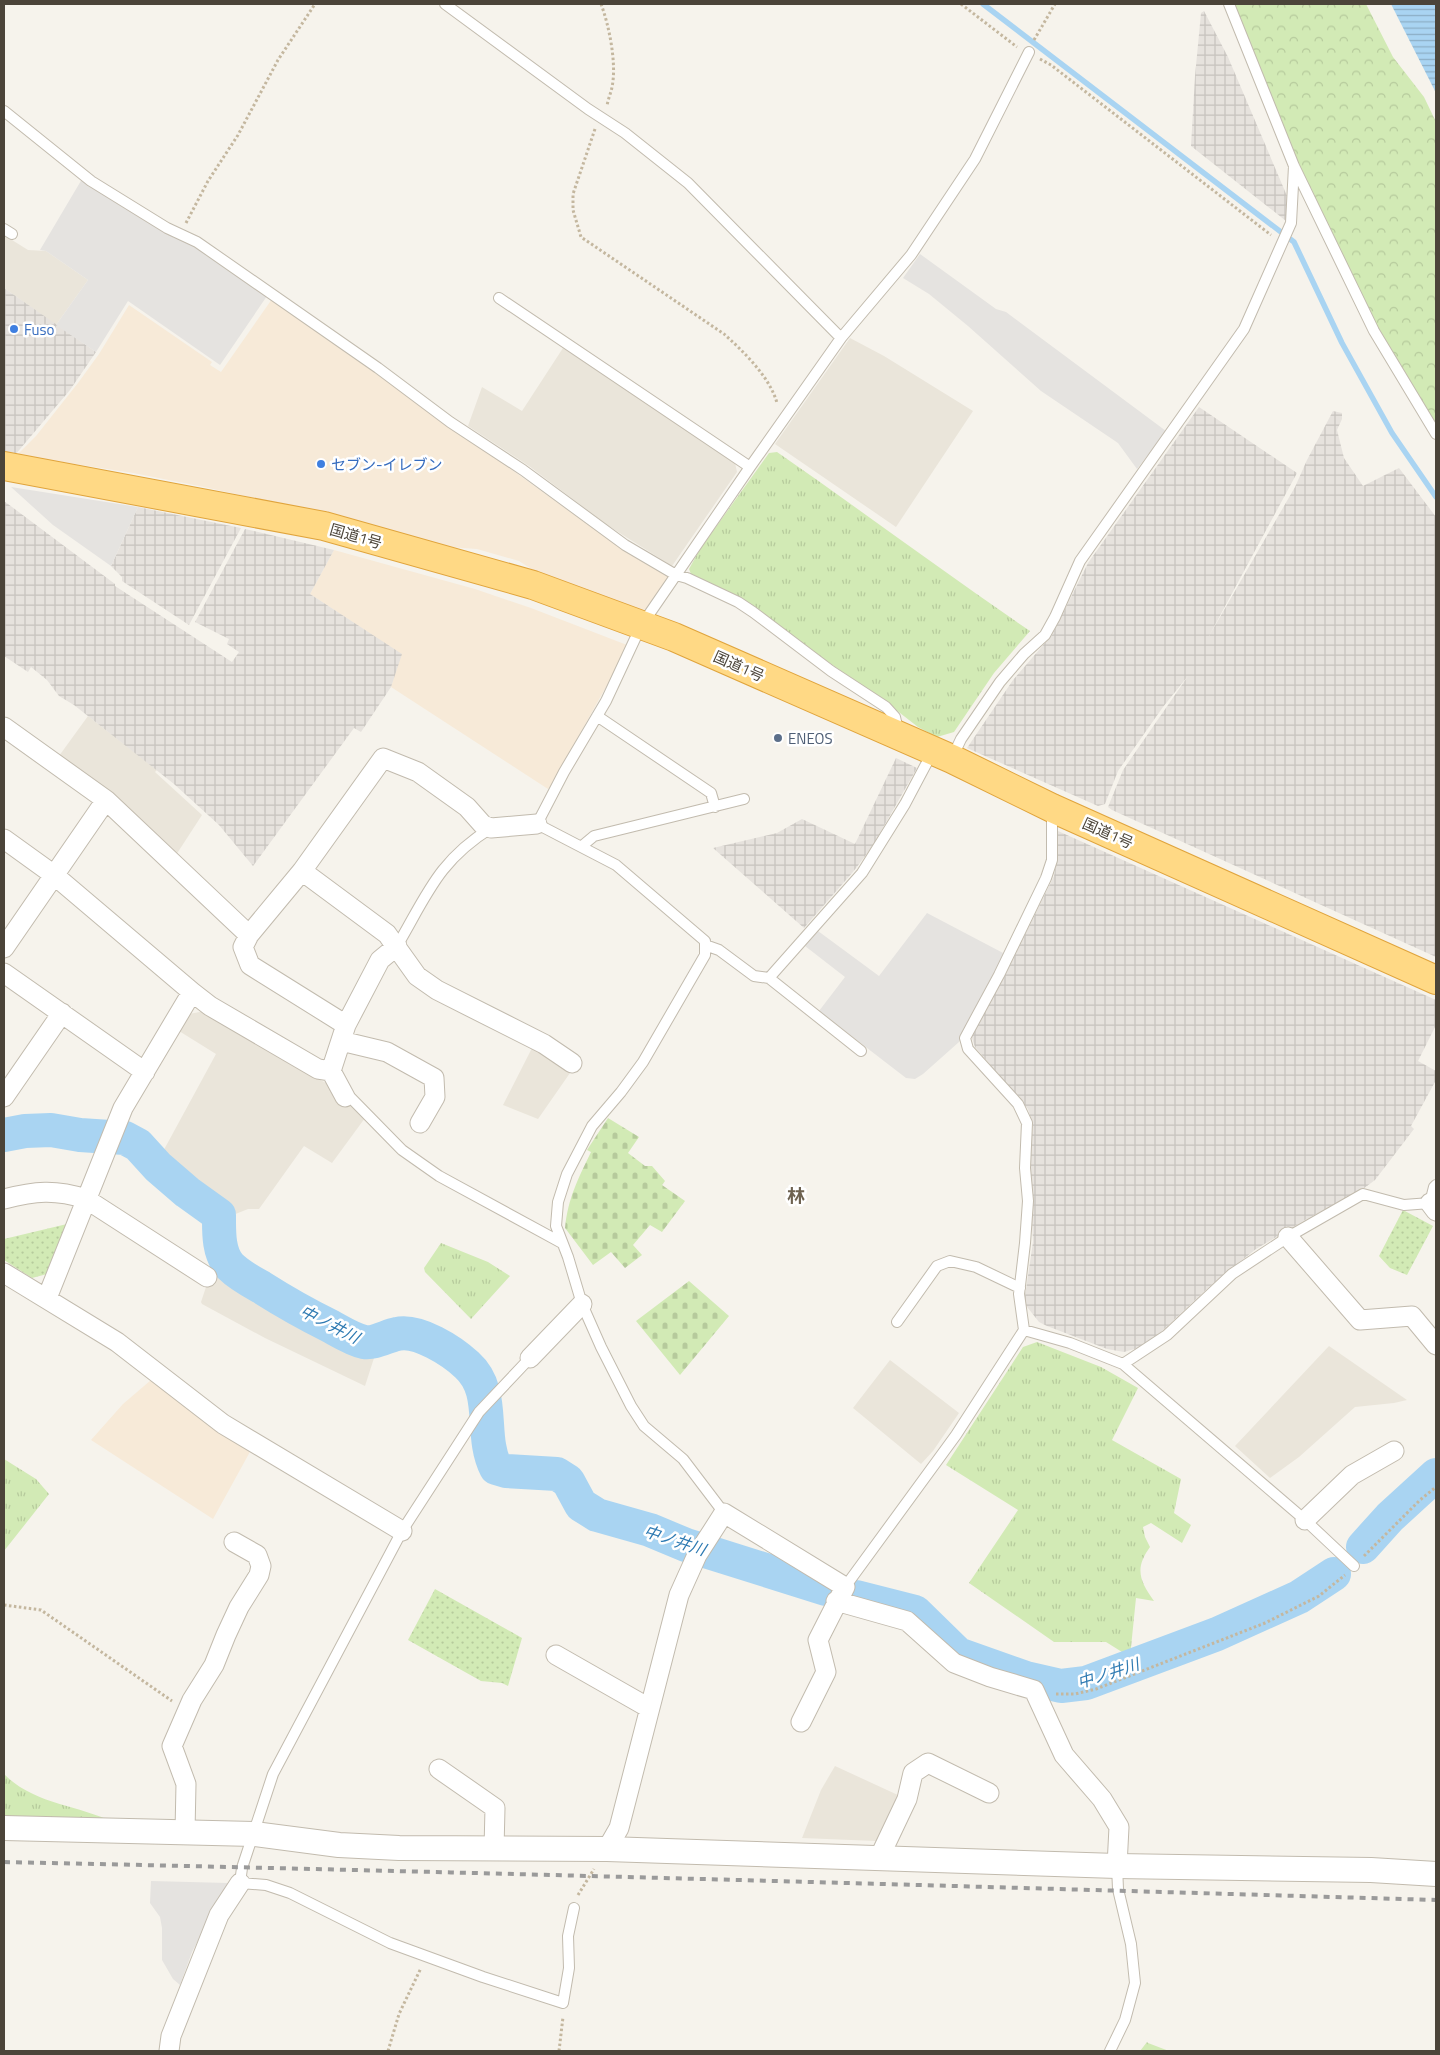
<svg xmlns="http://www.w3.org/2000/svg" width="1440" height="2055" viewBox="0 0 1440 2055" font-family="'Titillium Web','Noto Sans JP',sans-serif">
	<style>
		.residential { fill: #eae5da }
		.commercial { fill: #f7ead8 }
		.industrial { fill: url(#industrial-grid) }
		.grass { fill: url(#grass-tufts) }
		.forest { fill: url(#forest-crowns) }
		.cemetery { fill: url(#cemetery-stones) }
		.park { fill: url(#park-dots) }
		.parking { fill: #e5e3e0 }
		.water { fill: url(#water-rules) }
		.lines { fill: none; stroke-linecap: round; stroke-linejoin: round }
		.stream { stroke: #a9d4f2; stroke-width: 5.5 }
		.river { stroke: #a9d4f2; stroke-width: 34 }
		.service-casing { stroke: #c2bbae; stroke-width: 12 }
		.minor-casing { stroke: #c2bbae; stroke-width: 21 }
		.tertiary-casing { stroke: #c2bbae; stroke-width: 26 }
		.trunk-casing { stroke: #e0a43c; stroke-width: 30 }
		.path { stroke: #c4b79f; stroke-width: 3; stroke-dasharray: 2.5 2.5; stroke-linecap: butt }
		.service { stroke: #fff; stroke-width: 10 }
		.minor { stroke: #fff; stroke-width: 19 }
		.tertiary { stroke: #fff; stroke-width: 24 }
		.trunk { stroke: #ffd985; stroke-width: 28 }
		.rail { stroke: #9a9a9a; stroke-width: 4; stroke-dasharray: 6 6; stroke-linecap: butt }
		.shop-dot { fill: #3f7fe0; stroke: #fff; stroke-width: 2 }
		.service-dot { fill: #5c6f8a; stroke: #fff; stroke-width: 2 }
		.labels { text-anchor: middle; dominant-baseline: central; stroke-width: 5; stroke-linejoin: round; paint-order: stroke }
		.shop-label { font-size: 15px; fill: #366cbe; stroke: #fff; text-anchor: start }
		.street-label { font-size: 15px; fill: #4b4439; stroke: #fff }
		.service-label { font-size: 15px; fill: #4e5e75; stroke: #fff; text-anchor: start }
		.water-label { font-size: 16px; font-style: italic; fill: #2e7ab2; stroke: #fff }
		.quarter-label { font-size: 18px; font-weight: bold; fill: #6e6250; stroke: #fff }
	</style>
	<defs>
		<pattern id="industrial-grid" width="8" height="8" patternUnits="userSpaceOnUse" patternTransform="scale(1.25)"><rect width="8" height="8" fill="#e6e2dd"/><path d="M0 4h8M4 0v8" fill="none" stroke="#c7c3be"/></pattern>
		<pattern id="grass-tufts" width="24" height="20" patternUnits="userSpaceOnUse" patternTransform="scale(1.25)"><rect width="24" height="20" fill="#d2eab5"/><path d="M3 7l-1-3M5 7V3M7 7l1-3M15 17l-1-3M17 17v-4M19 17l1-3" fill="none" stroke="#b6ca9c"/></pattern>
		<pattern id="forest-crowns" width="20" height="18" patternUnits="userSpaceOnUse" patternTransform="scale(1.25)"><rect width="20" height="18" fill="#d2eab5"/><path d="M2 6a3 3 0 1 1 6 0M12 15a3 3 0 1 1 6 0" fill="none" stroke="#b6ca9c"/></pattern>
		<pattern id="cemetery-stones" width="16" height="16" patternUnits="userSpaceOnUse" patternTransform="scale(1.25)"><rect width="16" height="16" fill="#d2eab5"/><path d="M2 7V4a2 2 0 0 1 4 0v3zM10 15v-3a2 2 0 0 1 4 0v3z" fill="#b6ca9c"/></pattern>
		<pattern id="park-dots" width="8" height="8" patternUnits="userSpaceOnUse" patternTransform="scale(1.25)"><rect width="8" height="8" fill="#d2eab5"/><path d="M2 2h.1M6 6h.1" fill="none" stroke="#b6ca9c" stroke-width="1.8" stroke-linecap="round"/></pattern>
		<pattern id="water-rules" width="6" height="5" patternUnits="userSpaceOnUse" patternTransform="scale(1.25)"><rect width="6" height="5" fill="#a9d4f2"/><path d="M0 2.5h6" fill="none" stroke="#8caec5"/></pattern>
	</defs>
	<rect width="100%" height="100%" fill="#f6f3ec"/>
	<path class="residential" d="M4,235L28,250L46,251L88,280L56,325L4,288Z
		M850,338L884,356L973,411L896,527L775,444Z
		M563,348L735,463L737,472L672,566L607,525L529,466L468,426L482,387L522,411Z
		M88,716L157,770L155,772L202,815L176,855L104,787L59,756Z
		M205,1011L285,1061L326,1083L340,1106L346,1100L365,1118L332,1163L304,1146L259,1209H248L228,1217L221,1203L184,1179L160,1157L216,1054L179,1031L189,1014Z
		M532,1048L548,1056L570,1073L538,1119L503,1105Z
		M213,1266L271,1303L353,1348L364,1351L370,1350L374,1358L365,1386L265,1338L202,1304L201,1302Z
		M1329,1346L1407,1400L1394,1403L1355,1407L1299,1457L1270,1478L1235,1446Z
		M890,1360L959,1413L933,1451L921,1464L853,1408Z
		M835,1766L900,1796L876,1841L802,1838L821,1790Z"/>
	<path class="commercial" d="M272,299L424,408L435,418L501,462L626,552L668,577L646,609L640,611L544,577L519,561L477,549L448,547L344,518L204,487L133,473L17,455L36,436L78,383L99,354L129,305L212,362L210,365L221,372Z
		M334,550L475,589L531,608L627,645L622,658L552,784L548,789L391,687L401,654L310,594Z
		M151,1380L194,1413L251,1450L213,1519L91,1440L123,1404Z"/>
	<path class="industrial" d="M1204,11L1228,57L1290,203L1286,221L1191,146L1195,76L1201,13Z
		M4,288L96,352L70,390L15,455L4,452Z
		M1199,407L1297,473L1209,636L1295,487L1307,460L1333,411L1342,413V419L1337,430L1344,458L1363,486L1399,468L1436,517V957L1112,810L1108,807L1123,770L1188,676L1163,707L1118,771L1105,804L1098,806L967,748L1013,680L1052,635L1088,563Z
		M4,501L115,584V586L232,662L239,652L227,644L229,639L195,622L245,529L334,550L310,594L402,654L391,687L361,732L354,728L253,866L219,825L174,784L74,705L59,696L47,680L31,667L28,672L4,656Z
		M138,507L241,528L189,625L122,581V577L111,566Z
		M896,758L917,768L872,847L853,872L804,928L713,848L777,833L802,819L855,844Z
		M1058,831L1436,1000V1025L1418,1061L1436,1071V1080L1411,1126L1414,1129L1375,1180L1363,1189L1305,1220L1256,1249L1209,1287L1160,1333L1138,1348L1124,1352L1107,1349L1047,1326L1039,1322L1024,1303L1033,1242L1029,1160L1033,1126L1028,1109L975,1047L971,1035L1003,979L1054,876L1058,852L1056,834Z"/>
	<path class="grass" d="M777,452C862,511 945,573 1030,631L994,673L954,732L937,737L918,727L891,706L730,593L691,574L689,569L700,549L769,453Z
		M441,1243L488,1262L510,1276L471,1319L425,1272L424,1268Z
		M1037,1342L1101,1367L1138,1388L1112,1440L1181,1479L1174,1513L1191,1525L1182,1543L1151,1523L1143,1527L1145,1537L1150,1547C1134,1569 1140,1581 1154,1601L1136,1598L1130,1657L1106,1642H1054L969,1583L1018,1510L946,1465L1023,1347Z
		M4,1459L36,1479L49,1494L4,1551Z
		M4,1774C33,1804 78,1805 113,1822L4,1820Z"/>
	<path class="forest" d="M1225,4H1366L1393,57L1424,97L1436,122V428L1368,326Z
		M1147,2042L1148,2043L1169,2051H1140Z"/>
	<path class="cemetery" d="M608,1118L639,1137L628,1153L645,1166H652L665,1181L662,1185L685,1201L662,1232L650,1225L633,1245L642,1255L625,1268L611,1252L593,1265L565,1228C568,1198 578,1179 591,1152L587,1150Z
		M689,1281L729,1316L680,1375L636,1321Z"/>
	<path class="park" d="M1403,1210L1433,1226L1407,1275L1390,1268L1379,1256Z
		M67,1224L47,1274L32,1278L4,1260V1239Z
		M435,1589L522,1638L508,1686L502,1683L481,1681L408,1640Z"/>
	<path class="parking" d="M82,179L191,244L267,296L220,365L128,301L96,352L56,325L88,280L46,251L40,250Z
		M920,254L996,309L1006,312L1166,431L1137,469L1118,443L1041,391L968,326L929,294L903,278Z
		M11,487L138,507L111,566L53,525Z
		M927,913L1005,954L959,1042L923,1074L915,1079L906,1078L819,1011L845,977L805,946L818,931L879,976Z
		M151,1881L228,1883L192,1952L180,1985L173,1979L162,1960V1928L160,1917L150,1903Z"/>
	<path class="water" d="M1391,4H1436V93Z"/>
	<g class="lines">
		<path class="stream" d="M983,4L1294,242L1342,343L1392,433L1436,497"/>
		<path class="river" d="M4,1135L25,1131L51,1130L80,1135L125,1138L138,1145L158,1167L187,1192L219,1215C219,1231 218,1253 230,1266C238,1274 250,1281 261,1287C283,1301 306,1314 330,1326C341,1332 352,1339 364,1342C374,1344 387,1336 397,1334C418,1329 452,1351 467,1365C497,1392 479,1435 496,1468L506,1471L557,1474L568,1481L581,1505L597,1515L650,1530L686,1545L826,1589
			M1363,1547L1390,1517L1436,1475
			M856,1597L915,1612L958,1654L1026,1678L1061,1686L1086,1683L1217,1634L1299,1597L1334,1574"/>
		<defs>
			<path id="service" d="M445,4L588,109L625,133L688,183L841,338
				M1229,4L1294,166L1374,331L1436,434
				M4,111L91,181L167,228L197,242L378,368L450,422L523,470L625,545L676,575L687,578L738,602L753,612L831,671L886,707L895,717L898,730
				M4,229L12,234
				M499,298L750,467
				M597,716L711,793L715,807
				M952,758L961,739L1000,682L1024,654L1045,635L1055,617L1080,561L1244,329L1291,223L1294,166
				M582,846L594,836L744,799
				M705,945L719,950L754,976L769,978L861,1051
				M397,946C427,895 438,861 491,828
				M769,978L862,873L905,804L933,751
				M345,1097L351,1098L402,1150L439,1176L562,1243
				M897,1322L937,1266L950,1261L976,1267L1020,1288
				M1024,1330L1019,1294L1025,1243L1028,1201L1025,1168L1027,1123L1018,1104L968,1049L965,1038L999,975L1046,878L1052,860V811
				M530,1358L479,1412L402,1531L273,1774L242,1868L240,1883L266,1885L290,1893L390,1943L483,1977L563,2003L569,1968L568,1936L574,1908
				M1123,1364L1167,1335L1232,1274L1288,1237L1363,1194L1404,1205L1430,1203L1434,1187L1436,1185
				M724,1513L683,1459L644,1426L631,1406L601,1347L582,1304L568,1257L556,1226L558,1202L567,1174L592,1126L621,1092L643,1062L705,955V941L616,865L537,824L564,772L606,701L641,626L750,467L841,338L911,255L975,159L1029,52
				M845,1587L956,1435L1024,1330L1070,1343L1123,1364L1305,1520L1354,1566
				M1110,2051L1125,2020L1135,1983L1131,1944L1118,1889L1117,1866"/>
			<path id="minor" d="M4,727L106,800L249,935
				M4,839L54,875L192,992L123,1108L47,1298
				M302,871L387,934L417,976L437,990L544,1044L572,1063
				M4,948L106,800
				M4,973L145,1072
				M192,992L210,1006L318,1069L331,1071
				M346,1025L250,965L243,947L249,935L302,871L383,758L418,772L467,807L483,825L491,828L537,824
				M341,1041L387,1052L434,1078L435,1097L420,1123
				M4,1097L62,1013
				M345,1097L331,1071L346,1025L380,960L397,946
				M4,1199C35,1191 55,1189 86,1199L207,1277
				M1430,1203L1436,1211
				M1288,1237L1360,1320L1412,1316L1436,1345
				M4,1273L117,1342L223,1424L402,1531
				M530,1358L582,1304
				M1305,1520L1352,1475L1394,1451
				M836,1601L907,1621L954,1663L990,1677L1034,1690L1064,1755L1102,1799L1119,1827L1117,1866
				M556,1655L649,1708
				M439,1769L495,1808L494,1849
				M185,1832L186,1784L172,1746L192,1700L214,1665L226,1635L239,1607L259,1575L261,1566L257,1555L234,1542
				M607,1849L619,1828L679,1595L697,1555L724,1513L845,1587L818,1640L826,1672L801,1722
				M879,1858L907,1799L913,1773L928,1763L989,1793
				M169,2051L171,2036L219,1915L240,1883"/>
			<path id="tertiary" d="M4,1828L254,1834L339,1845L399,1848L607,1849L1117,1866L1371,1870L1436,1874"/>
			<path id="trunk" d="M4,466L324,526L533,585L674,637L952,759L1052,808L1436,980"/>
		</defs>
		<use href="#service" class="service-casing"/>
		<use href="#minor" class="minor-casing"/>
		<use href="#tertiary" class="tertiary-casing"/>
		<use href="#trunk" class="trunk-casing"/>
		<path class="path" d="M601,4C609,25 617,64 612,87C611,93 608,99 607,106
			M961,4L1017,47
			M1034,40L1055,4
			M1040,59L1051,65L1271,235
			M595,129L573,194V210L581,237L724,334C743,351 770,377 777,403
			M186,223L208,181L238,135L278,60L315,4
			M1364,1556L1420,1500L1436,1487
			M4,1605L41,1610L172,1701
			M1056,1694H1075L1096,1689L1265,1623L1319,1596L1345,1575
			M578,1895L594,1869
			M388,2051L399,2014L421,1968
			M559,2051L563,2017"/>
		<use href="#service" class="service"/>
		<use href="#minor" class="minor"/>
		<use href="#tertiary" class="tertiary"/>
		<use href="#trunk" class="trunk"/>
		<path class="rail" d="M4,1862C481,1872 959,1886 1436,1900"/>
	</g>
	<g class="shop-dot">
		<circle cx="14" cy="329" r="5"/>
		<circle cx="321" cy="464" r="5"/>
	</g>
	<circle class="service-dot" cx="778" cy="738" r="5"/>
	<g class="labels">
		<g class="shop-label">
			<text x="24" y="329">Fuso</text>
			<text x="331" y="464">セブン-イレブン</text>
		</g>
		<g class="street-label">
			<text transform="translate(356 536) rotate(16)">国道1号</text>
			<text transform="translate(739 666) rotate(24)">国道1号</text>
			<text transform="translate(1108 833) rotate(24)">国道1号</text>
		</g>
		<g class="service-label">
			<text x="788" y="738">ENEOS</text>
		</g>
		<g class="water-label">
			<text transform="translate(330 1324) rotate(27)">中ノ井川</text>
			<text transform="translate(675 1540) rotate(18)">中ノ井川</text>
			<text transform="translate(1108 1673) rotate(-18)">中ノ井川</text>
		</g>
		<g class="quarter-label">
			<text x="796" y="1195">林</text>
		</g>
	</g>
	<rect width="1440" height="2055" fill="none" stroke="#4b4439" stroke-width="10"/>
</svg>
